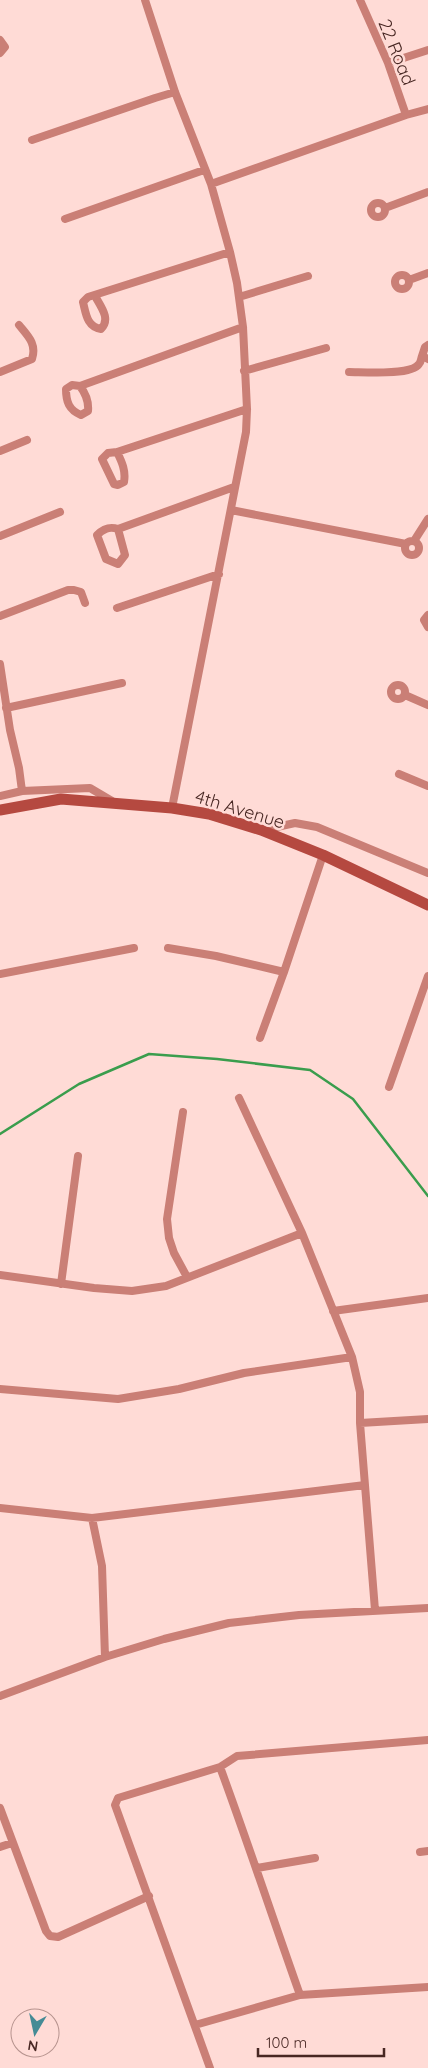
<svg xmlns="http://www.w3.org/2000/svg" width="428" height="2068" viewBox="0 0 428 2068" font-family="Quicksand,sans-serif">
	<style>
		.lines { fill: none; stroke-linecap: round; stroke-linejoin: round }
		.stream { stroke: #3a9d4d; stroke-width: 2.5 }
		.street { stroke: #ca7f76; stroke-width: 8 }
		.secondary { stroke: #b54940; stroke-width: 11 }
		.labels { text-anchor: middle; dominant-baseline: central; stroke-width: 5; stroke-linejoin: round; paint-order: stroke }
		.street-label { font-size: 18px; fill: #482723; stroke: #ffdbd6 }
	</style>
	<rect width="100%" height="100%" fill="#ffdbd6"/>
	<g class="lines">
		<path class="stream" d="M0,1134L79,1084L149,1054L217,1059L310,1070L353,1099L428,1196"/>
		<path class="street" d="M145,0L175,92L211,184L230,252L237,283L243,327L247,409L246,432L172,808
			M360,0L388,63L406,115
			M0,40L5,47L0,53
			M388,63L428,50
			M32,140L155,98L175,92
			M211,184L406,115L428,109
			M371 210a7 7 0 1 1 14 0a7 7 0 1 1-14 0Z
			M385,208L428,192
			M65,219L204,170
			M395 282a7 7 0 1 1 14 0a7 7 0 1 1-14 0Z
			M409,280L428,273
			M95,296C101,307 111,319 101,329C87,327 86,314 83,302L88,297L230,252
			M239,297L308,276
			M428,345L425,347L422,356L428,359
			M244,371L326,348
			M0,372L32,359C37,344 28,336 19,325
			M349,372C363,372 411,376 419,364C421,362 421,359 422,356
			M80,386C86,394 89,401 88,411L81,415C69,410 66,402 66,389L72,385L80,386L243,327
			M0,451L27,440
			M117,452C122,462 126,471 124,482L118,485L114,484L102,459L108,453L117,452L247,409
			M231,510L406,544
			M118,529L125,555L118,564L106,559L97,535C103,529 109,526 118,529L234,487
			M0,536L60,512
			M405 548a7 7 0 1 1 14 0a7 7 0 1 1-14 0Z
			M414,541L428,519
			M117,608L219,574
			M428,615L424,620L428,627
			M0,616L68,590H74L81,592L85,603
			M0,664L10,730L19,768L22,791
			M391 692a7 7 0 1 1 14 0a7 7 0 1 1-14 0Z
			M405,695L428,705
			M6,708L122,683
			M399,774L428,786
			M0,796L22,791L90,788L112,801
			M263,830L295,823L317,827L428,873
			M168,948L216,956L284,972
			M0,974L134,948
			M260,1038L284,972L323,855
			M389,1087L428,976
			M239,1098L302,1233L352,1357L360,1392V1423L375,1610
			M183,1112L167,1219L169,1238L174,1253L187,1277
			M0,1275L94,1288L132,1291L166,1286L302,1233
			M61,1284L78,1156
			M333,1311L428,1298
			M0,1389L118,1399L179,1389L244,1373L352,1357
			M360,1423L428,1419
			M0,1508L92,1518L365,1485
			M92,1518L102,1566L105,1657
			M0,1696L105,1657L164,1639L229,1623L299,1615L428,1608
			M220,1767C248,1843 273,1919 300,1995L428,1987
			M0,1808L46,1931L50,1936L58,1937L149,1896
			M0,1847L12,1843
			M420,1852L428,1851
			M257,1868L315,1858
			M195,2025L300,1995
			M210,2068L115,1805L118,1798L220,1767L237,1756L428,1740"/>
		<path class="secondary" d="M0,810L61,799L172,808L209,814L261,830L323,855L428,905"/>
	</g>
	<g class="labels">
		<g class="street-label">
			<text transform="translate(397 52) rotate(68)">22 Road</text>
			<text transform="translate(240 809) rotate(17)">4th Avenue</text>
		</g>
	</g>
	<g transform="translate(35 2033) rotate(189)"><circle r="24" fill="#ffdbd6" stroke="#b6938e"/>
	<path d="M0-4L9 19L0 12L-9 19Z" fill="#458b95"/>
	<text y="-8" font-size="14" font-weight="bold" text-anchor="middle" fill="#482723">N</text>
	</g>
	<path d="M258 2048v8h126v-8" fill="none" stroke="#482723" stroke-width="2.5"/>
	<text x="266" y="2048" font-size="15" fill="#482723" stroke="#ffdbd6" stroke-width="4" paint-order="stroke">100 m</text>
</svg>
